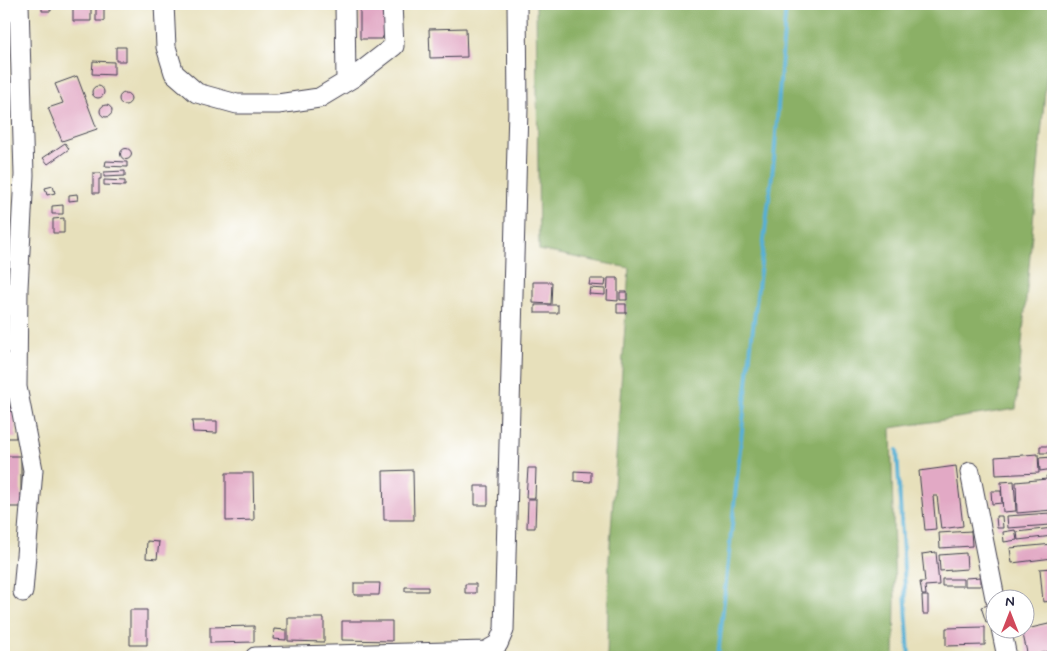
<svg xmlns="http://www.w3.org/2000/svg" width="1057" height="661" viewBox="0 0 1057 661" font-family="Mynerve,sans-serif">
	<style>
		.forest { fill: #8bb066; stroke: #566950 }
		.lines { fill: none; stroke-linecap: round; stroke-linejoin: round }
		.stream { stroke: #57b0d5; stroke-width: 4 }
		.building { fill: #e2a9c5 }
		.minor-casing { stroke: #403e4e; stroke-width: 21 }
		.minor { stroke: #fff; stroke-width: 19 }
	</style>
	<rect width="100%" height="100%" fill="#fff"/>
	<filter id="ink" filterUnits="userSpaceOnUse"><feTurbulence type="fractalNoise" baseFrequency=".02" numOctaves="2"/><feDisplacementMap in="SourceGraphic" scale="10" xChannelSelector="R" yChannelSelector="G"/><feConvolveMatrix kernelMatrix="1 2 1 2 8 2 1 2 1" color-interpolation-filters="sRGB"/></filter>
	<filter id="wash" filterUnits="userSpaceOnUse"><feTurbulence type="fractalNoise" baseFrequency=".0096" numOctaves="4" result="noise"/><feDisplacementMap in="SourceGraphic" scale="20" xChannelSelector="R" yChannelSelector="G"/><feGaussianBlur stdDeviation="1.12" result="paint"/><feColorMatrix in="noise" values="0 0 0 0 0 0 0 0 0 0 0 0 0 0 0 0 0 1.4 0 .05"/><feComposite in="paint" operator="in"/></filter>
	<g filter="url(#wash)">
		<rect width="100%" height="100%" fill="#e7e0bb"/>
		<path class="forest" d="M536,4H1053L1016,409L891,428L895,600L894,657H607L609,559L629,268L539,250Z"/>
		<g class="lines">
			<path class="stream" d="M897,450L909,657
				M718,657L752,336L774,159L786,4"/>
		</g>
		<g id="blocks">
			<path class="building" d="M42,4H51V11H42Z
				M76,4H87L88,8H91V21H73V7H76Z
				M96,4H104V21H96Z
				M360,4H387V27L382,39H360Z
				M466,28L467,57L430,58L429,29Z
				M116,47H126V61H116Z
				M93,61L114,62V75L92,74Z
				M77,76L97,129L62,141L48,108L63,103L55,84Z
				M92 92a6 6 0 1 1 12 0a6 6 0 1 1-12 0Z
				M119 99a6 6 0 1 1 12 0a6 6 0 1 1-12 0Z
				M100 111a6 6 0 1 1 12 0a6 6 0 1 1-12 0Z
				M65,143L69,149L48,164L43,158Z
				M120.5 154a5.5 5.5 0 1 1 11 0a5.5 5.5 0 1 1-11 0Z
				M106,161L127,162V167L105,166Z
				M125,171V176L104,177V172Z
				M93,173H101V179H99V193H93Z
				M104,180L125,181V186L104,185Z
				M53,186L55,193L47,195L45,188Z
				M77,194L78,200L69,201V195Z
				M63,205V214H52V206Z
				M64,218V233H53V219Z
				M608,278H618V301L607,300Z
				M590,279H606L605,286L589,285Z
				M533,282H552L551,304L533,303Z
				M590,288L605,289V295L589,294Z
				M620,292H627V300H620Z
				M617,304H626V313H617Z
				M535,305H558V313H535Z
				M12,330V346H5V331Z
				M5,362H13L12,376H4Z
				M5,407H15L16,438H4V424H6L4,411Z
				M192,421H217V433L193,432Z
				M1040,446H1053V453H1040Z
				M1038,454L1039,473L996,475L995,457Z
				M4,456H21V496H28V507H5Z
				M1053,457V469L1040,471L1039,458Z
				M956,466L963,526L941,529L937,496H933L936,529L925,530L919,471Z
				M528,468H536L535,498H526Z
				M413,470L414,520H384L383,471Z
				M574,471L591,472V482L574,481Z
				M226,473H253L254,520L226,521Z
				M1053,475V510L1017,513L1016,482L1047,479L1046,476Z
				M1014,481L1016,511L1003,512L1001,482Z
				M475,486H488V505H475Z
				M991,491H1001L1002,503L992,504Z
				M528,499H536L535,528H527Z
				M1050,513L1051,525L1008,528L1007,516Z
				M996,516H1002L1003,528H997Z
				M1053,528V536L1018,540L1017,532Z
				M1015,530L1017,540L1004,542L1003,532Z
				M971,531L972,546L940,548L939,533Z
				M147,541L159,542L157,559L146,558Z
				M1053,544V558L1012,563L1010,548Z
				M936,552L939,585L925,586L926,595H922L920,582H925L922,554Z
				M966,553L967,569L940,571L939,555Z
				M1053,568V601L1043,602L1040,569Z
				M981,577V586H965V578Z
				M942,579H963V586H942Z
				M354,583H380L379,595H354Z
				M465,584H476V593H465Z
				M405,587H428V591H405Z
				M922,596H928V614H923Z
				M989,605L990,621L986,622L981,607Z
				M130,610H147V645H130Z
				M288,618H324V642L288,641Z
				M342,621H392V641L342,640Z
				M1053,623V650L1028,657L1022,630Z
				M254,626V642L210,643V627Z
				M985,627V645L946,646V628Z
				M274,629L286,630V640L273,639Z"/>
		</g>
	</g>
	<g filter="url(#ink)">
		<use href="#blocks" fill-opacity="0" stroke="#403e4e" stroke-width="1"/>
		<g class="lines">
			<defs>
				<path id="minor" d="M164,4L166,47L174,73L197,93L237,104H278L319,98L354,77L394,46L392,4
					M345,4L346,82
					M17,387L33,470L23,592
					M4,389L17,387L18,288L24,175L19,4
					M970,472L995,598
					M1001,628L1007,657
					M255,657L486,651L498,644L504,630L518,108L517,4"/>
			</defs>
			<use href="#minor" class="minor-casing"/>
			<use href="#minor" class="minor"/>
		</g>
	</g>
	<rect width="1057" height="661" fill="none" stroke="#fff" stroke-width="20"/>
	<g transform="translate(1010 614)"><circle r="24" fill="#ffffff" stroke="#a7a7b1"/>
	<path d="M0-4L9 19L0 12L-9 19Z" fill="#d1495b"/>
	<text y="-8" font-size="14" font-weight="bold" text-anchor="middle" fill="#22223b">N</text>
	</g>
</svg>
